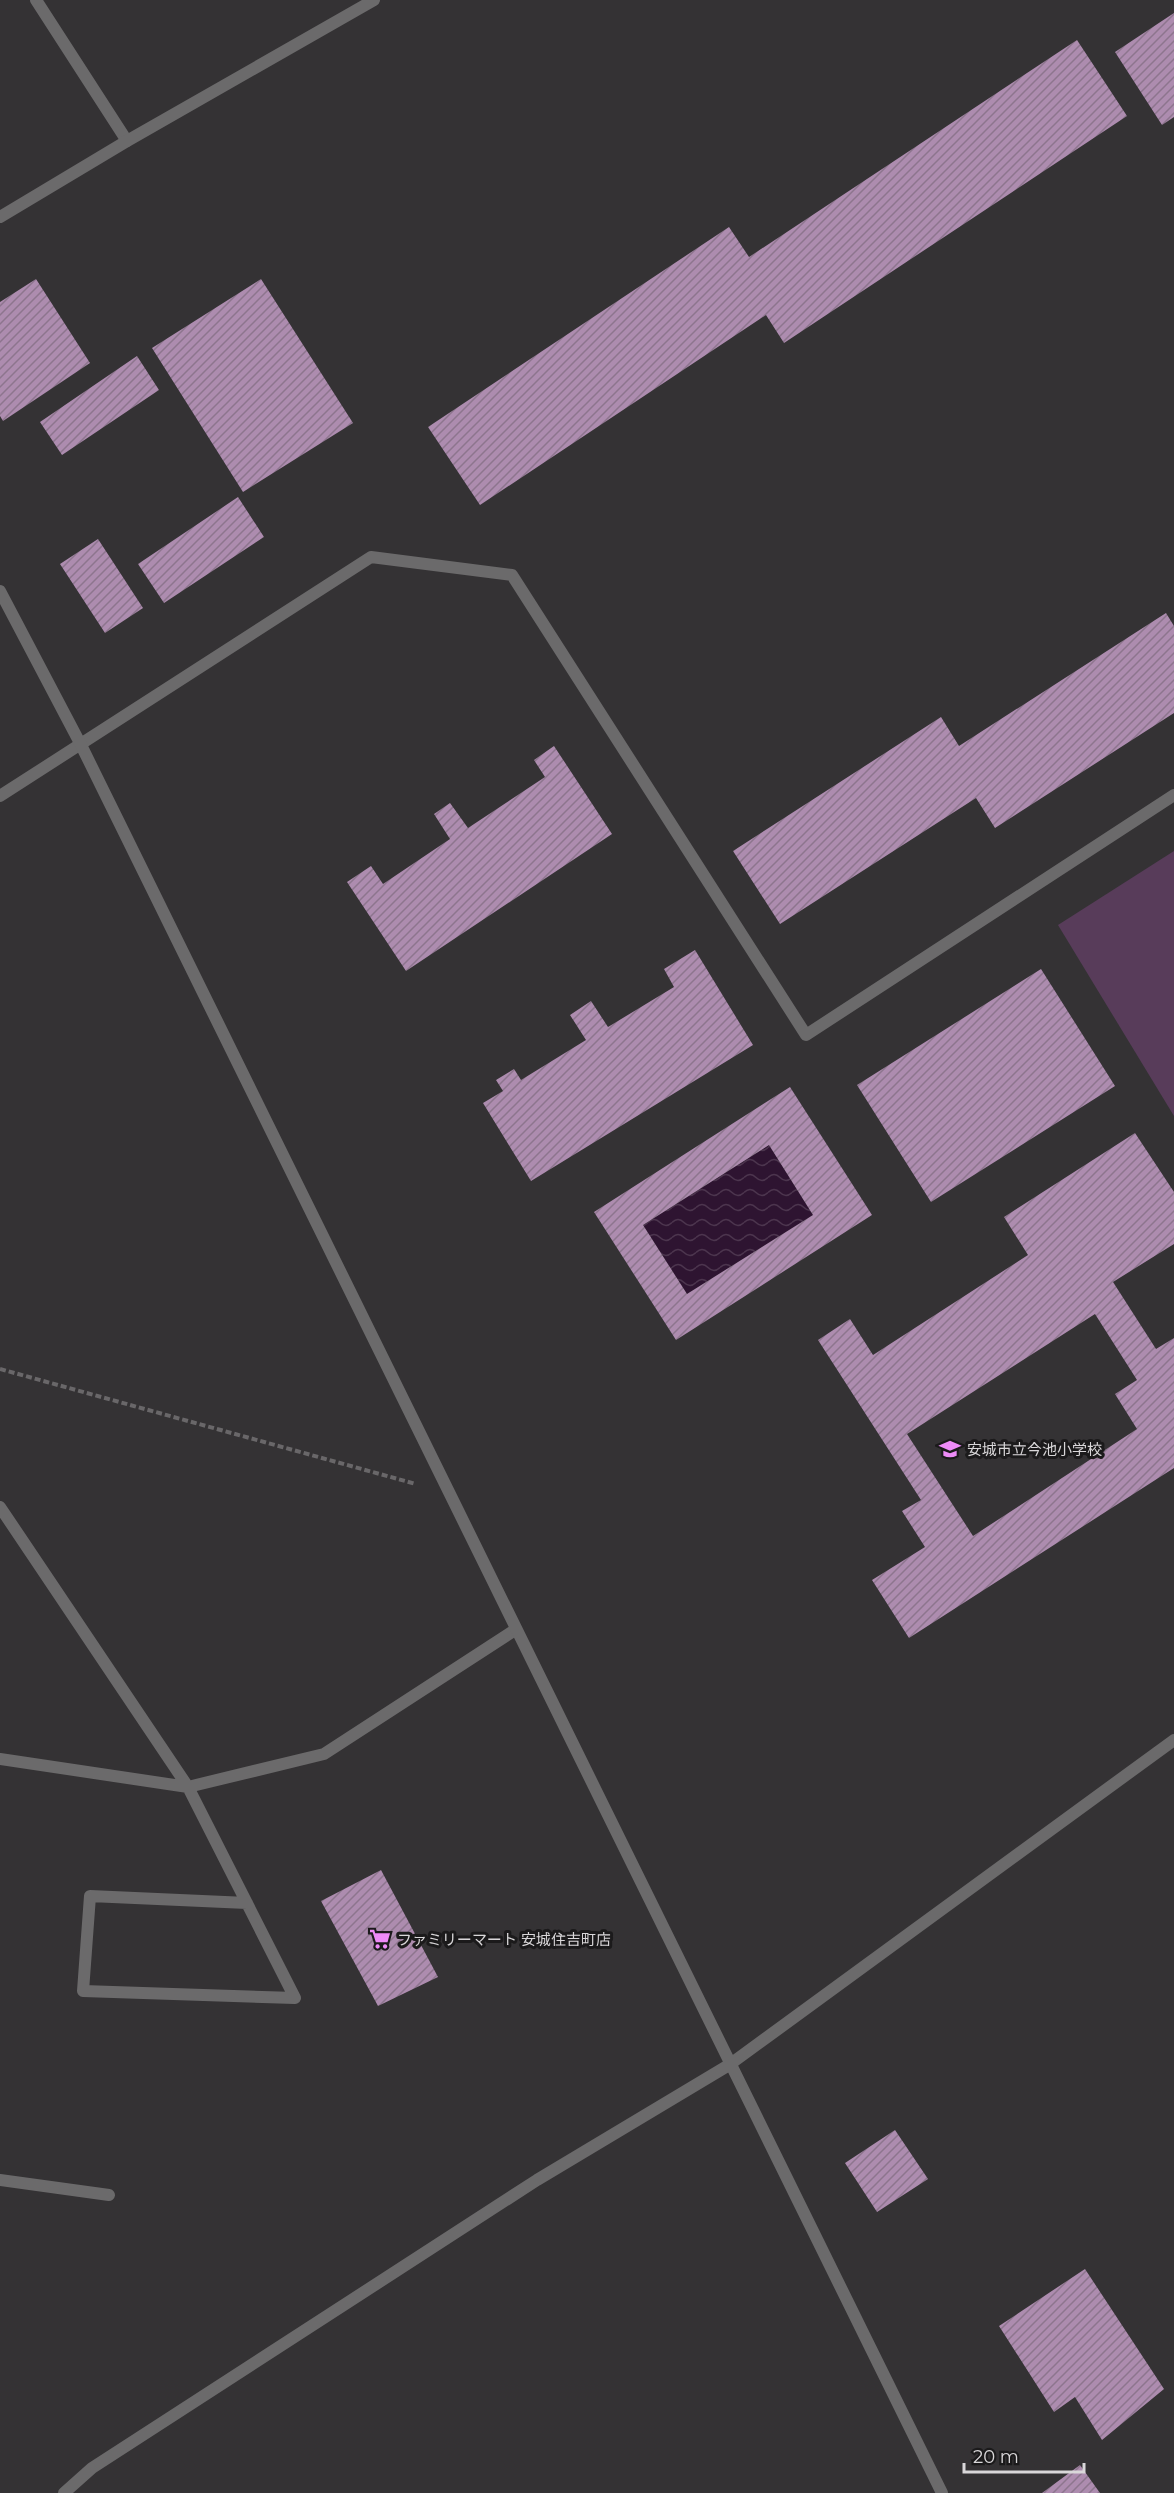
<svg xmlns="http://www.w3.org/2000/svg" width="1174" height="2493" viewBox="0 0 1174 2493" font-family="Montserrat,'Noto Sans JP',sans-serif">
	<style>
		.pitch { fill: #583c5a }
		.water { fill: url(#water-waves) }
		.building { fill: url(#building-hatch); fill-rule: evenodd }
		.lines { fill: none; stroke-linecap: round; stroke-linejoin: round }
		.path { stroke: #696769; stroke-width: 4; stroke-dasharray: 6 3; stroke-linecap: butt }
		.minor { stroke: #6b6a6b; stroke-width: 12 }
		.tertiary { stroke: #6b6a6b; stroke-width: 12 }
		.labels { text-anchor: middle; dominant-baseline: central; stroke-width: 6; stroke-linejoin: round; paint-order: stroke }
		.poi-label { font-size: 15px; fill: #d9d7d9; stroke: #1b1a1b; text-anchor: start }
	</style>
	<defs>
		<pattern id="water-waves" width="16" height="10" patternUnits="userSpaceOnUse" patternTransform="scale(1.5)"><rect width="16" height="10" fill="#2e1431"/><path d="M0 5q4-4 8 0t8 0" fill="none" stroke="#4c354e"/></pattern>
		<pattern id="building-hatch" width="6" height="6" patternUnits="userSpaceOnUse" patternTransform="scale(1.5)"><rect width="6" height="6" fill="#ad8caf"/><path d="M-1 1l2-2M0 6l6-6M5 7l2-2" fill="none" stroke="#8d758e"/></pattern>
	</defs>
	<rect width="100%" height="100%" fill="#343234"/>
	<path class="pitch" d="M1174,851V1116L1058,925Z"/>
	<path class="water" d="M769,1145L813,1215L687,1294L643,1225Z"/>
	<path class="building" d="M1174,13V117L1162,125L1115,52Z
		M1077,40L1127,116L784,343L766,315L480,505L428,427L729,227L749,257Z
		M36,279L90,363L3,421L0,416V302Z
		M261,279L353,423L243,492L152,348Z
		M137,356L159,390L62,455L40,422Z
		M238,497L264,537L164,603L138,564Z
		M98,539L143,608L105,633L60,564Z
		M1166,613L1174,626V713L995,828L976,798L780,924L733,851L941,717L959,746Z
		M554,746L612,834L406,971L347,882L371,866L383,884L450,839L434,814L450,803L468,828L545,777L534,760Z
		M695,950L753,1045L531,1181L483,1103L503,1091L496,1080L514,1069L521,1080L586,1040L570,1015L591,1001L608,1027L674,987L664,969Z
		M1041,969L1115,1086L931,1202L857,1085Z
		M790,1087L872,1215L676,1340L594,1212ZM769,1145L813,1215L687,1294L643,1225Z
		M1135,1133L1174,1192V1244L1113,1282L1156,1349L1174,1338V1468L909,1638L872,1580L925,1547L902,1511L921,1500L818,1340L850,1319L873,1355L1028,1255L1004,1217ZM1095,1314L1137,1380L1115,1394L1137,1429L973,1536L907,1434Z
		M381,1870L438,1977L378,2006L321,1901Z
		M895,2130L928,2179L877,2212L845,2163Z
		M1085,2269L1164,2389L1102,2440L1075,2397L1054,2412L999,2326Z
		M1080,2465L1100,2493H1042Z"/>
	<g class="lines">
		<path class="path" d="M0,1369L416,1484"/>
		<path class="minor" d="M36,0L127,141
			M0,796L371,557L512,575L806,1035L1174,795
			M0,1507L188,1787L295,1998L83,1991L90,1896L247,1903
			M0,1759L188,1787L324,1754L515,1630
			M0,2180L109,2195"/>
		<path class="tertiary" d="M0,217L127,141L374,0
			M0,591L81,745L942,2493
			M64,2493L92,2468L537,2180L729,2065L1174,1740"/>
	</g>
	<defs>
		<symbol id="school-bare" viewBox="-9 -9 18 18"><path d="M0-5L7-2L0 1L-7-2ZM-4 1L0 2.5L4 1V4Q0 6-4 4Z" fill="#ee8bf8" stroke="#1b1a1b" stroke-width="2.5" paint-order="stroke"/></symbol>
		<symbol id="supermarket-bare" viewBox="-9 -9 18 18"><path d="M-6-5.5h2.5l.6 2H6L4.5 2H-2.5L-4.4-4H-6ZM-1.5 3.2a1.3 1.3 0 1 0 .1 0ZM3 3.2a1.3 1.3 0 1 0 .1 0Z" fill="#ee8bf8" stroke="#1b1a1b" stroke-width="2.5" paint-order="stroke"/></symbol>
	</defs>
	<g fill-rule="evenodd">
		<use href="#school-bare" x="935" y="1434" width="30" height="30"/>
		<use href="#supermarket-bare" x="365" y="1924" width="30" height="30"/>
	</g>
	<g class="labels">
		<g class="poi-label">
			<text x="967" y="1449">安城市立今池小学校</text>
			<text x="397" y="1939">ファミリーマート 安城住吉町店</text>
		</g>
	</g>
	<path d="M964 2463v9h120v-9" fill="none" stroke="#d9d7d9" stroke-width="3"/>
	<text x="973" y="2463" font-size="18" fill="#d9d7d9" stroke="#1b1a1b" stroke-width="4.5" paint-order="stroke">20 m</text>
</svg>
